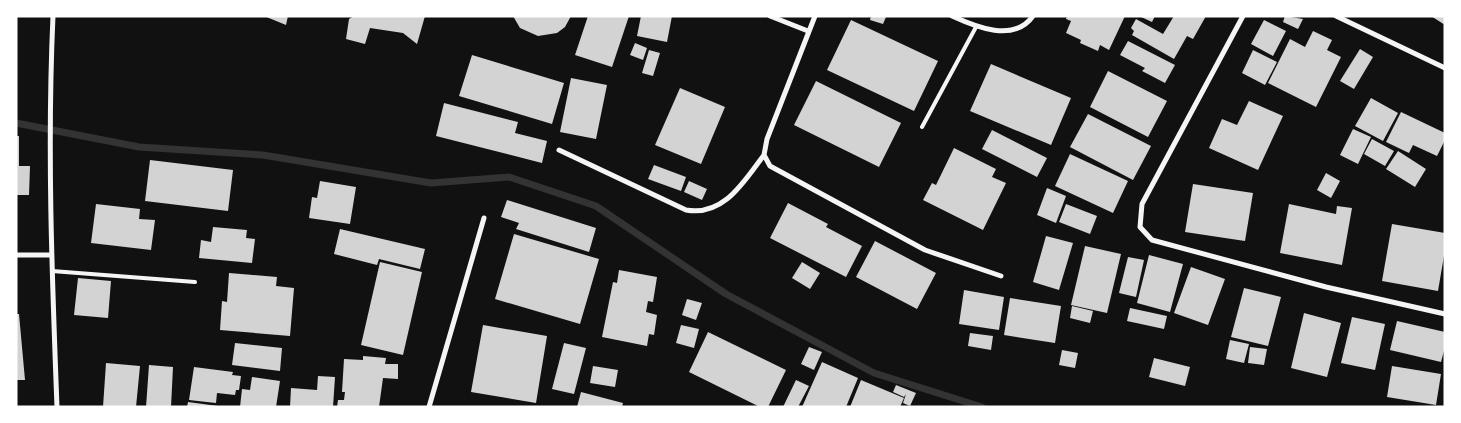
<svg xmlns="http://www.w3.org/2000/svg" width="1461" height="423" viewBox="0 0 1461 423" font-family="Spectral,serif">
	<style>
		.lines { fill: none; stroke-linecap: round; stroke-linejoin: round }
		.stream { stroke: #333; stroke-width: 7 }
		.building { fill: #d3d3d3 }
		.service { stroke: #f5f5f5; stroke-width: 4 }
		.minor { stroke: #f5f5f5; stroke-width: 5 }
	</style>
	<rect width="100%" height="100%" fill="#111"/>
	<g class="lines">
		<path class="stream" d="M16,123L139,147L263,155L431,183L509,177L596,206L726,294L874,373L982,407"/>
	</g>
	<path class="building" d="M264,16H288L286,25Z
		M354,16H425L417,44L403,33L370,28L365,44L346,39L349,19Z
		M513,16H571L565,27L557,33L538,36L520,28Z
		M588,16H629L612,67L575,55Z
		M641,16H672L667,42L637,36Z
		M871,16L886,17L883,24L870,20Z
		M1067,16H1125L1109,50L1100,45L1098,51L1080,43L1081,40L1066,33L1071,21L1066,19Z
		M1139,16H1155L1152,22Z
		M1174,16H1206L1193,39L1187,36L1174,59L1132,35L1134,31L1131,28L1136,19L1163,34Z
		M1285,16L1303,19L1298,29L1283,22Z
		M1431,16H1445V25Z
		M851,20L938,61L914,111L827,70Z
		M1264,20L1286,31L1273,56L1251,44Z
		M1313,31L1332,40L1327,50L1341,57L1316,107L1268,83L1290,39L1305,47Z
		M1128,41L1175,65L1165,83L1142,71L1145,68L1120,55Z
		M635,43L647,48L643,60L630,55Z
		M1360,49L1373,57L1354,89L1340,81Z
		M649,50L660,53L653,76L642,73Z
		M1253,50L1277,62L1265,85L1242,73Z
		M472,55L564,83L552,124L459,96Z
		M991,64L1071,98L1051,145L970,111Z
		M1108,71L1167,101L1148,137L1090,107Z
		M571,78L607,85L596,139L560,132Z
		M816,81L901,123L879,167L794,125Z
		M680,88L725,107L701,164L655,145Z
		M1371,98L1398,113L1383,141L1355,126Z
		M1249,101L1283,116L1258,170L1209,148L1222,119L1237,125Z
		M444,103L518,122L515,133L547,141L542,163L436,136Z
		M1401,112L1445,133V140L1437,156L1413,145L1409,153L1386,142Z
		M1088,114L1151,146L1133,180L1070,147Z
		M1353,129L1371,137L1358,164L1340,155Z
		M992,130L1047,158L1037,177L982,149Z
		M16,136H19V166H30L29,195H16Z
		M1372,139L1394,151L1385,166L1364,154Z
		M954,148L996,169L992,177L1006,183L983,230L923,200L932,183L936,185Z
		M1398,151L1426,169L1415,187L1386,169Z
		M1070,154L1128,181L1113,213L1055,186Z
		M150,160L233,170L228,211L145,201Z
		M654,165L686,177L681,191L648,179Z
		M1326,173L1340,181L1331,198L1317,190Z
		M320,181L356,187L350,224L309,218L312,197L317,198Z
		M689,181L707,189L702,200L684,192Z
		M1193,184L1253,193L1245,241L1185,232Z
		M1047,188L1066,196L1056,223L1037,215Z
		M507,200L596,228L589,252L516,229L519,223L501,217Z
		M788,203L828,224L826,227L862,246L846,277L770,238Z
		M96,204L140,209L139,219L155,220L151,250L91,243Z
		M1066,204L1097,216L1090,234L1059,222Z
		M1289,204L1336,214L1337,206L1352,208L1342,265L1280,253Z
		M1392,224L1445,233V250L1438,291L1382,281Z
		M213,227L247,230L246,238L255,239L252,263L199,258L201,240L211,242Z
		M340,229L425,249L420,269L379,259L377,265L334,254Z
		M514,234L599,259L580,324L495,299Z
		M1046,236L1073,243L1059,290L1033,282Z
		M875,241L936,273L917,309L856,277Z
		M1085,246L1121,254L1107,313L1071,305Z
		M1149,255L1183,264L1170,312L1137,303Z
		M1128,257L1144,260L1136,297L1119,293Z
		M380,262L422,272L403,355L361,345Z
		M802,262L820,273L810,289L792,278Z
		M1191,267L1225,279L1208,325L1174,313Z
		M619,270L657,277L653,302L648,301L646,312L657,315L654,335L649,334L647,346L602,337L613,282L617,283Z
		M229,273L277,277L276,286L294,288L290,336L220,330L222,301L227,302Z
		M78,278L111,281L108,318L74,315Z
		M1244,288L1281,297L1268,346L1231,337Z
		M964,290L1004,297L999,330L959,324Z
		M1010,298L1061,306L1055,343L1004,335Z
		M687,299L702,303L696,320L682,315Z
		M1072,306L1093,311L1090,323L1070,318Z
		M1130,308L1167,316L1164,329L1127,321Z
		M1304,313L1341,323L1327,377L1291,368Z
		M16,314H19L25,380H16Z
		M1352,317L1385,324L1375,370L1341,363Z
		M1397,321L1445,332V347L1441,362L1390,350Z
		M483,325L547,336L536,403L471,392Z
		M681,325L699,329L694,348L676,343Z
		M708,332L786,370L768,407H760L689,372Z
		M970,333L993,336L991,350L968,346Z
		M1230,340L1249,344L1244,363L1226,359Z
		M235,343L282,348L280,371L232,365Z
		M564,343L586,348L574,394L552,389Z
		M809,347L822,352L814,370L801,364Z
		M1250,347L1267,349L1264,365L1248,363Z
		M1062,350L1078,353L1075,368L1059,365Z
		M363,356L386,358L385,364H398V379L383,378L379,407H337L338,400H344L345,392H342L344,359L363,360Z
		M1154,358L1190,367L1185,386L1149,377Z
		M822,362L858,378L846,407H802Z
		M106,363L140,366L136,407H103Z
		M149,365L173,367L171,407H146Z
		M593,366L618,370L615,387L590,383Z
		M1392,366L1441,374L1436,405L1387,397Z
		M194,367L233,372L232,375L241,376L239,390H236L235,395L217,393L216,403L189,400Z
		M318,376L335,377L333,407H290L291,388L317,390Z
		M252,377L280,381L276,407H240L242,389L250,390Z
		M796,380L809,386L798,407H783Z
		M861,380L904,398L900,407H850Z
		M896,385L916,393L910,406L903,403L906,394L904,397L893,392Z
		M581,392L623,403L622,407H577Z
		M188,402L218,406V407H187Z"/>
	<g class="lines">
		<path class="service" d="M922,127L976,27
			M52,271L195,282"/>
		<path class="minor" d="M53,16C47,147 52,276 57,407
			M770,16L808,31
			M815,16L767,139L764,155L770,166L925,250L1001,276
			M952,16C976,27 1014,43 1033,16
			M1243,16L1142,204L1140,227L1152,240L1326,287L1445,314
			M1336,16L1445,68
			M559,150L686,210C724,217 744,181 764,155
			M16,255H51
			M429,407L484,218"/>
	</g>
	<rect width="1461" height="423" fill="none" stroke="#ffffff" stroke-width="35"/>
</svg>
